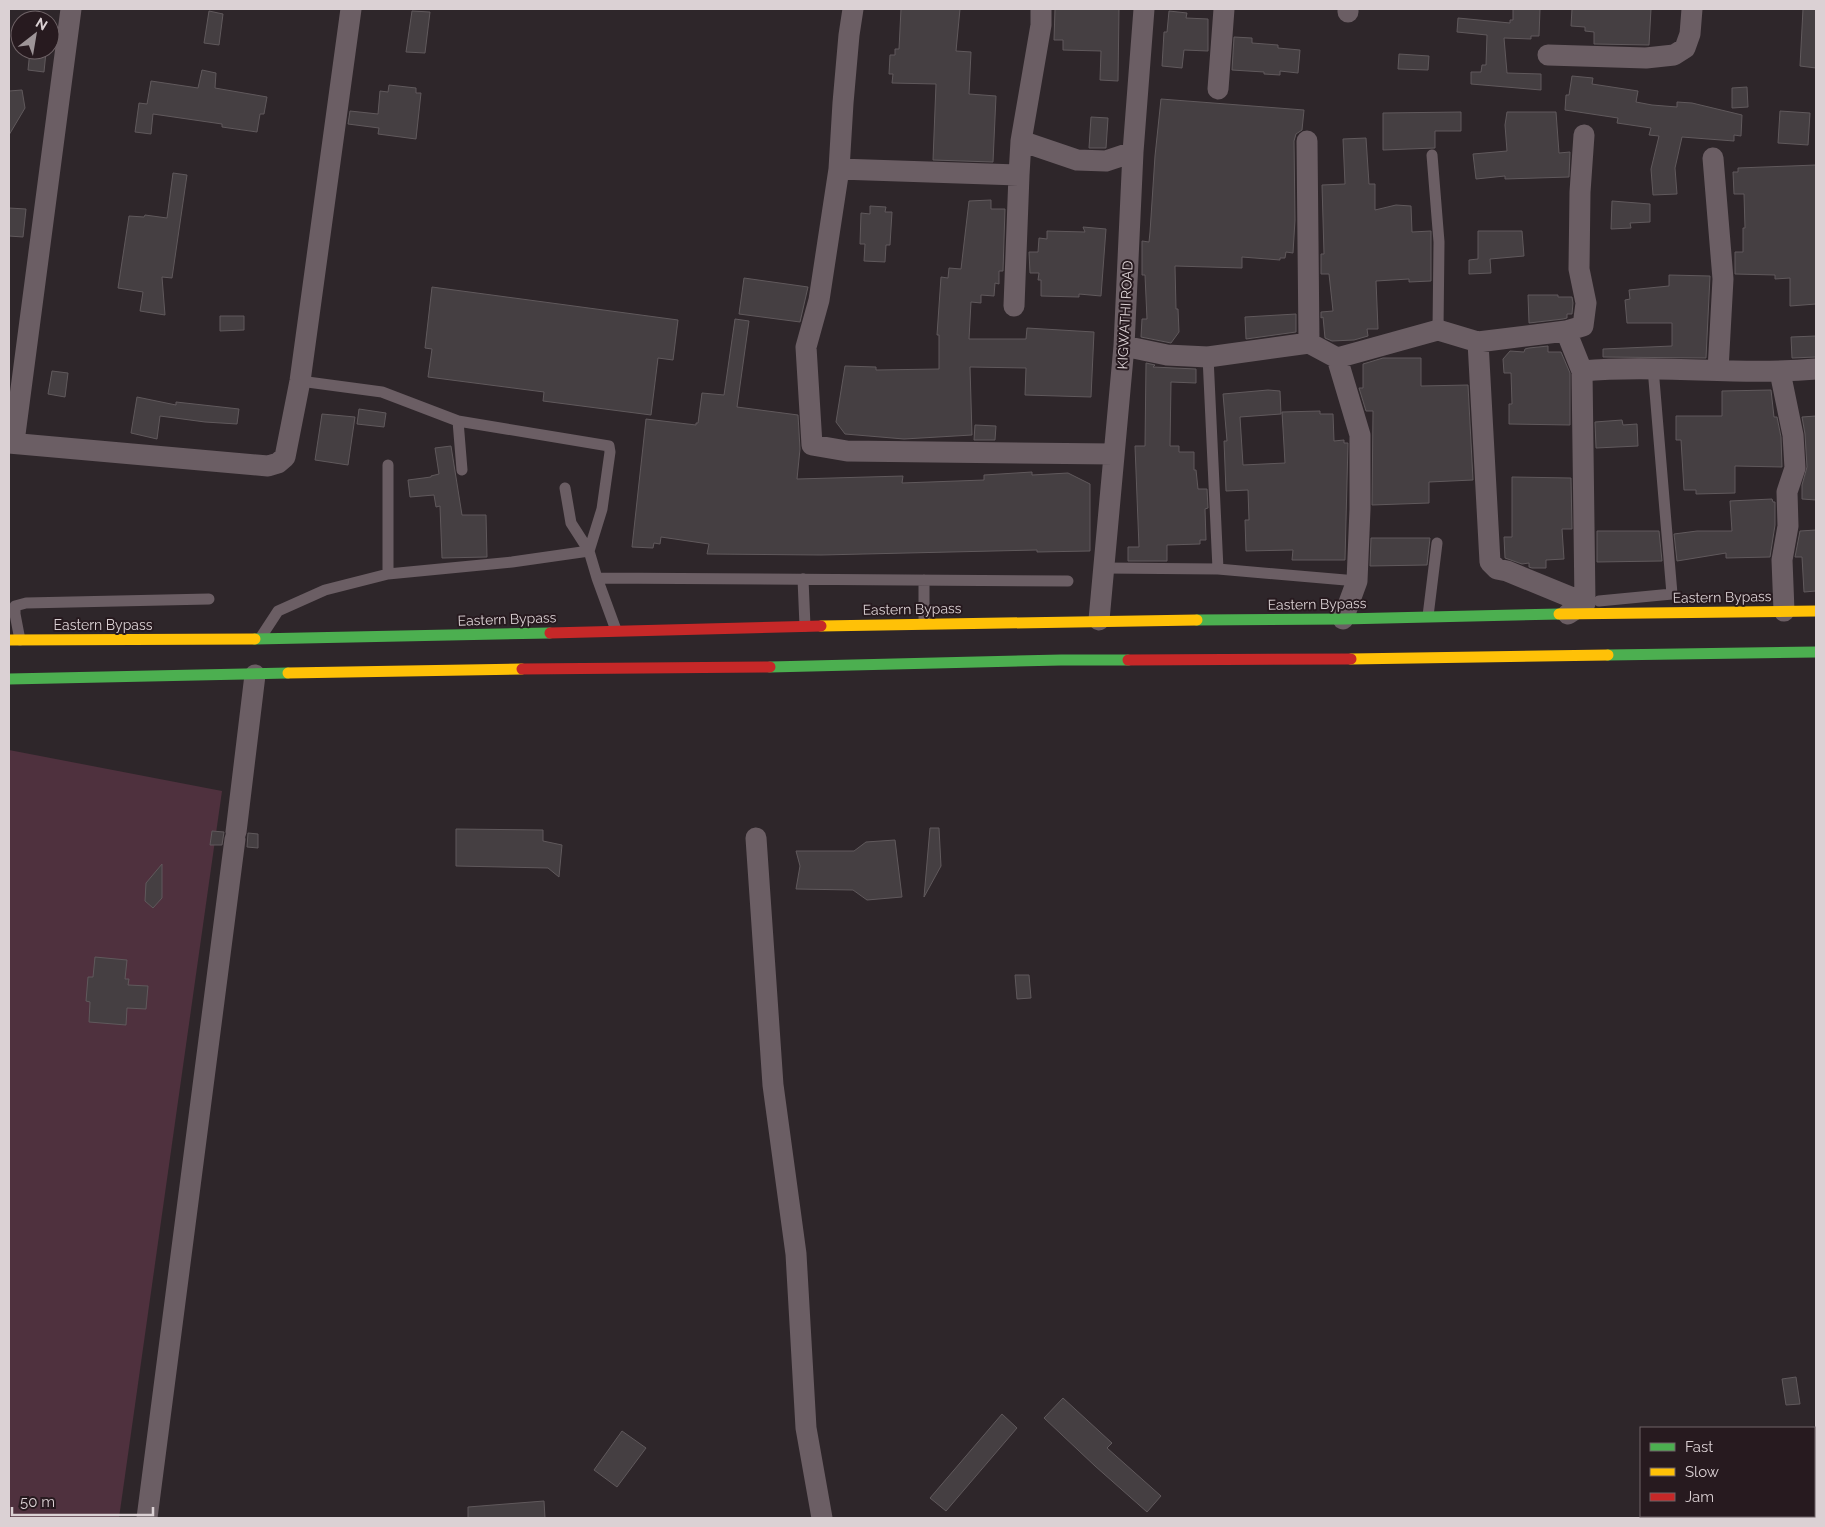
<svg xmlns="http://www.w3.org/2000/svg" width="1825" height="1527" viewBox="0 0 1825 1527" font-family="Raleway,sans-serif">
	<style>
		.green { fill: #4f313e }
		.building { fill: #453f42; stroke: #60595c }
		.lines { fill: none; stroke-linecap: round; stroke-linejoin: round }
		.lane { stroke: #6b5e64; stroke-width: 11 }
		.street { stroke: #6b5e64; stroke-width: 21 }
		.fast { stroke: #4caf50; stroke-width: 11 }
		.slow { stroke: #ffc107; stroke-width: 11 }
		.jam { stroke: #c62828; stroke-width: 11 }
		.labels { text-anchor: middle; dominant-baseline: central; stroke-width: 4; stroke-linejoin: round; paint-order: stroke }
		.street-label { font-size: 14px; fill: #dbd1d4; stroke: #271a1f }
	</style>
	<rect width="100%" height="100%" fill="#2e262a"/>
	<path class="green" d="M9,750L222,791L119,1518H9Z"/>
	<path class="building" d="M901,9H960L956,51L971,52L969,94L996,96L993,162L933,160L936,84L892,83L893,74H889L890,55H895V49H899Z
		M1055,9H1119L1118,81L1100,80L1101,51L1063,50V40H1054Z
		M1513,9H1540L1539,36H1531V39L1504,38L1507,73L1541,74V90L1471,84V72H1481L1482,65H1486L1487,35L1457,32L1458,18L1510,23V20H1513Z
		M1572,9H1651L1649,45L1594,44V32L1585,31V27L1571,26Z
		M1803,9H1816V68L1800,66Z
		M209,11L223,14L219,45L204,43Z
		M412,11L430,12L425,53L406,52Z
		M1169,11L1187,13L1186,18L1208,19V51L1184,50L1182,68L1162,66L1164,32H1167Z
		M1234,37L1252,38V43L1278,45V48L1300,50L1298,73L1280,71V75L1264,74V72L1232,70Z
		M30,50L46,52L44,72L28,70Z
		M1399,54L1429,56L1428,70L1398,69Z
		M202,70L216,73L215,88L267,97L264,114H260L257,132L222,127V124L153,114L151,134L135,132L139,103L147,104L151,81L198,88Z
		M1572,76L1593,78L1592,84L1638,91L1636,102L1652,105L1677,107V102L1692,103L1742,115L1741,136L1734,135V141L1682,137L1675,168L1677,194L1653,195L1651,169L1659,136L1649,135L1651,128L1617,123L1618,118L1565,110L1566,95H1569Z
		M389,85L416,88V93H421L416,139L378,134L379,128L348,124L350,111L378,114L380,91L388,92Z
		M1747,87L1748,107L1732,108V88Z
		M22,90L25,108L9,135V91Z
		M1161,99L1304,110L1302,130L1296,134L1294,141L1295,220L1293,253L1286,252L1285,258H1280V260L1242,257V268L1175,266L1176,309H1178L1179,332L1171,343L1141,337L1142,319H1147L1145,275H1142V241L1149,242L1150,232L1155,156Z
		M1780,111L1810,113L1808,145L1778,143Z
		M1461,112V131H1435V148L1383,150V113Z
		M1507,112H1556L1559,153L1570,152L1569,177L1505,179V176L1476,179L1473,154L1507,151L1505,125Z
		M1091,117L1108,118L1106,148H1089Z
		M1366,138L1369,184H1375V210L1396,205L1411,206L1412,232L1431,231V281L1409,282V279L1376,281L1378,329H1367L1368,336L1354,340L1332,341L1325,338L1323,317L1321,318V312L1333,311L1329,274H1321V254H1324L1322,185L1345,184L1343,139Z
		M1816,165V304L1790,306V278L1775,279V275L1735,274V252H1743V228H1745L1744,194H1734L1733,172H1738V168Z
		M173,173L187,175L172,278L162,277L165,315L140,311L143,292L118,288L129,216L144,217L145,215L167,218Z
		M991,200V209H1005L1003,271H999V284L995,283L994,296L981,295V303L971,302L969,339H1026L1027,328L1094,332L1091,397L1025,395L1026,368L970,367L972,435L904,439L845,434L836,422L845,366L876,367V370L939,369V335H937L941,277L948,278L949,268L961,269L969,201Z
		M1612,201L1650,204V222L1630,223L1631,228L1611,229Z
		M870,206L886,207L885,212H892L890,245H886L885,262L864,261L865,244H860L861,213L870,214Z
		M9,208L26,209L23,237L9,236Z
		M1083,227L1106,229L1101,296L1079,294V297L1041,296V280H1038L1039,273H1030L1029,252H1038L1039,238L1047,239V231L1085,232Z
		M1478,231H1522L1524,256L1490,259L1491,273L1469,274V260L1478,259Z
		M1669,275L1710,276L1706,358L1603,357V349L1672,346V323H1627L1625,300L1630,299L1629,290L1669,286Z
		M744,278L808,287L800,322L739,314Z
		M432,287L678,320L673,360L658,358L651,415L543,401L544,392L428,377L432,349L425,348Z
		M1528,295H1558V297H1572L1573,303L1572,314H1567V318L1563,319L1529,323Z
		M1296,314V332L1246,339L1245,317Z
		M220,316H244V330L220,331Z
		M735,319L749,321L737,407L798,415L800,449L797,479L903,476L902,483L984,480V475L1032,472V475L1068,473L1090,484V551L1037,552V550L821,555L707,554L709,544L661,537L660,544L654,543L653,548L632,547L646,419L696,425V423H698L702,393L724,395Z
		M1816,336V357L1792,358L1791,337Z
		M1548,346V352H1561L1570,373V425L1509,424V404H1512L1511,373H1504L1503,359L1510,351L1524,352L1525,349L1529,348Z
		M1383,358H1421V386L1468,385L1473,480L1429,482V503L1372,505L1373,411H1366L1359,388H1363V364Z
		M1146,363L1155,365L1153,367L1196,369V383L1171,382L1170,446H1179V452H1194V470H1196L1198,489H1207L1208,508L1205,509L1206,540H1200V544L1167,545V561H1128V547H1139L1135,446H1145Z
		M52,371L68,373L65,397L48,394Z
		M1268,390L1280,391L1281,414L1240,417L1243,465L1285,463L1282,412L1320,411V414H1333L1334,441L1344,440V443H1348L1345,560H1292L1293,550L1246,551L1245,520H1249L1248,490L1226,491L1224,441H1227L1223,394Z
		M1771,390L1774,417H1777L1781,437L1782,467L1735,466V493L1696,494V490H1684L1681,440H1676V416H1722V391Z
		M137,397L176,405V402L239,409L237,424L205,422L160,416L157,439L131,433Z
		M359,409L386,413L384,427L357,424Z
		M322,414L355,417L348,465L315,460Z
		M1816,416V500L1802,499V485L1807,467L1805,434L1802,417Z
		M1622,420L1623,425L1637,424L1638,446L1596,448L1595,422Z
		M975,425L996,426L995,440H974Z
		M451,446L462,515H486L487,557L442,558L440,506L436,507L434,495L410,497L408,480L431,477V476L439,474L435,448Z
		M1512,477L1571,478L1572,529H1562L1564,559L1546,560V568H1532L1529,567V563L1522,564L1505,558L1504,537H1512Z
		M1772,499L1773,502H1775V525L1770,557L1726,558V553L1677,561L1674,534L1697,531H1732L1730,501Z
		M1816,530V591L1804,592L1802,557H1795L1800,531Z
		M1597,531H1659L1662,561L1597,562Z
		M1371,538H1430L1427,565L1370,566Z
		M930,828H939L941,866L924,897Z
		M456,829L543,830V841L562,845L559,877L548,868L456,866Z
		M212,831L224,832L222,845H210Z
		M248,833L258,834V848L247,847Z
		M895,840L902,897L867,900L853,890L796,889L800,866L796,851H854L866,842Z
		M162,864V898L153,908L145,901L146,883Z
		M95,957L127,960L125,979H129L128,985L148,986L146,1009L127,1008L126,1025L89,1022L90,1002L86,1001L88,977H93Z
		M1015,975H1029L1031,998L1017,999Z
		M1796,1377L1800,1404L1786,1405L1782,1379Z
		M1063,1398L1112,1443L1107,1448L1161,1496L1147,1512L1095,1466L1044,1418Z
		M1002,1414L1017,1428L946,1511L930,1498Z
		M622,1431L646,1448L617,1487L594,1470Z
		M544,1501L545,1518H468V1507Z"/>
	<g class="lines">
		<path class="lane" d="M1432,155L1439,242L1438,330
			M1208,357L1218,569L1357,581
			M300,381L382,392L458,421
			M462,470L458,421L609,446L610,452L602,509L589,551
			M565,488L571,523L589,551
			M1104,568L1218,569
			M388,574V465
			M597,578L1068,581
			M803,579L805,626
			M924,580V623
			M1599,601L1672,594L1653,368
			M1428,616L1437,543
			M261,637L278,611L325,590L388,574L512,562L589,551L597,578L616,630
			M20,640L15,614V606L26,603L209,599"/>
		<path class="street" d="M853,9L849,35L843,103L839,169L819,300L806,347L812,445L847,451L1114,454
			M1348,12V9
			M1548,55L1646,58L1674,55L1685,48L1690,34L1692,9
			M1218,89L1224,9
			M1021,141L1077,160L1106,161L1133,152
			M1307,141L1309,343
			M1713,158L1723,279L1718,370
			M839,169L1019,175L1014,306
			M1019,175L1021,141L1041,25V9
			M1478,342L1490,562L1497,569L1507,571L1585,603
			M1124,346L1167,355L1208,357L1309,343L1337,358L1438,330L1478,342L1566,331
			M1337,358L1360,435V509L1357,581L1343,619
			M1582,371C1660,364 1738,376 1816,369
			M1780,372L1793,435L1795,468L1787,492L1788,526L1782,560L1784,611
			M14,442L71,9
			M9,443L268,466L278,463L285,457L300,381L351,9
			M1568,614L1585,603L1582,371L1566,331L1583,326L1586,303L1579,269L1580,192L1584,135
			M1099,620L1124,346L1133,152L1144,9
			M236,832L255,675
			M756,838L773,1085L796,1254L806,1428L822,1518
			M147,1518L235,839"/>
		<path class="fast" d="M1197,620L1343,619L1559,614
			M255,639L550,633
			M1608,655L1816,652
			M770,667L1061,660H1128
			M9,679L288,673"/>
		<path class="slow" d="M1559,614L1816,611
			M821,626L1197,620
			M9,640L255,639
			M1351,659L1608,655
			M288,673L522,669"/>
		<path class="jam" d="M550,633L821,626
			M1128,660L1351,659
			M522,669L770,667"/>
	</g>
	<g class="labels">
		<g class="street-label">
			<text transform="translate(1125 315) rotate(-87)">KIGWATHI ROAD</text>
			<text transform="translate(1722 597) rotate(-1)">Eastern Bypass</text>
			<text transform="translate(1317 604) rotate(-1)">Eastern Bypass</text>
			<text transform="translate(912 609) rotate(-1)">Eastern Bypass</text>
			<text transform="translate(507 619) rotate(-2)">Eastern Bypass</text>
			<text x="103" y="625">Eastern Bypass</text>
		</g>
	</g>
	<rect width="1825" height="1527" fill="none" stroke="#dbd1d4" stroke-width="20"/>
	<rect x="1640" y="1427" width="175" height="90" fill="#271a1f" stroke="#6f6367"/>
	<rect x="1650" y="1443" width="25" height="8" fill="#4caf50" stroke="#6f6367"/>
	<text x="1685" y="1452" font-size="15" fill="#dbd1d4">Fast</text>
	<rect x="1650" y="1468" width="25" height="8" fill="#ffc107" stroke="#6f6367"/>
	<text x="1685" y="1477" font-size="15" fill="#dbd1d4">Slow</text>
	<rect x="1650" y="1493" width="25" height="8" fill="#c62828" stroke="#6f6367"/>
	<text x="1685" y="1502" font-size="15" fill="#dbd1d4">Jam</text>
	<g transform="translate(35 35) rotate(31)"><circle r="24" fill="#271a1f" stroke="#6f6367"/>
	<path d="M0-4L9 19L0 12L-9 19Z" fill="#9e9598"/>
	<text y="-8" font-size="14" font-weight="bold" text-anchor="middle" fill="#dbd1d4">N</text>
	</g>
	<path d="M12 1507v8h141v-8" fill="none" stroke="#dbd1d4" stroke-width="2.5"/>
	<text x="20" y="1507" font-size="15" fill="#dbd1d4" stroke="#271a1f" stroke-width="4" paint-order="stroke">50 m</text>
</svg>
